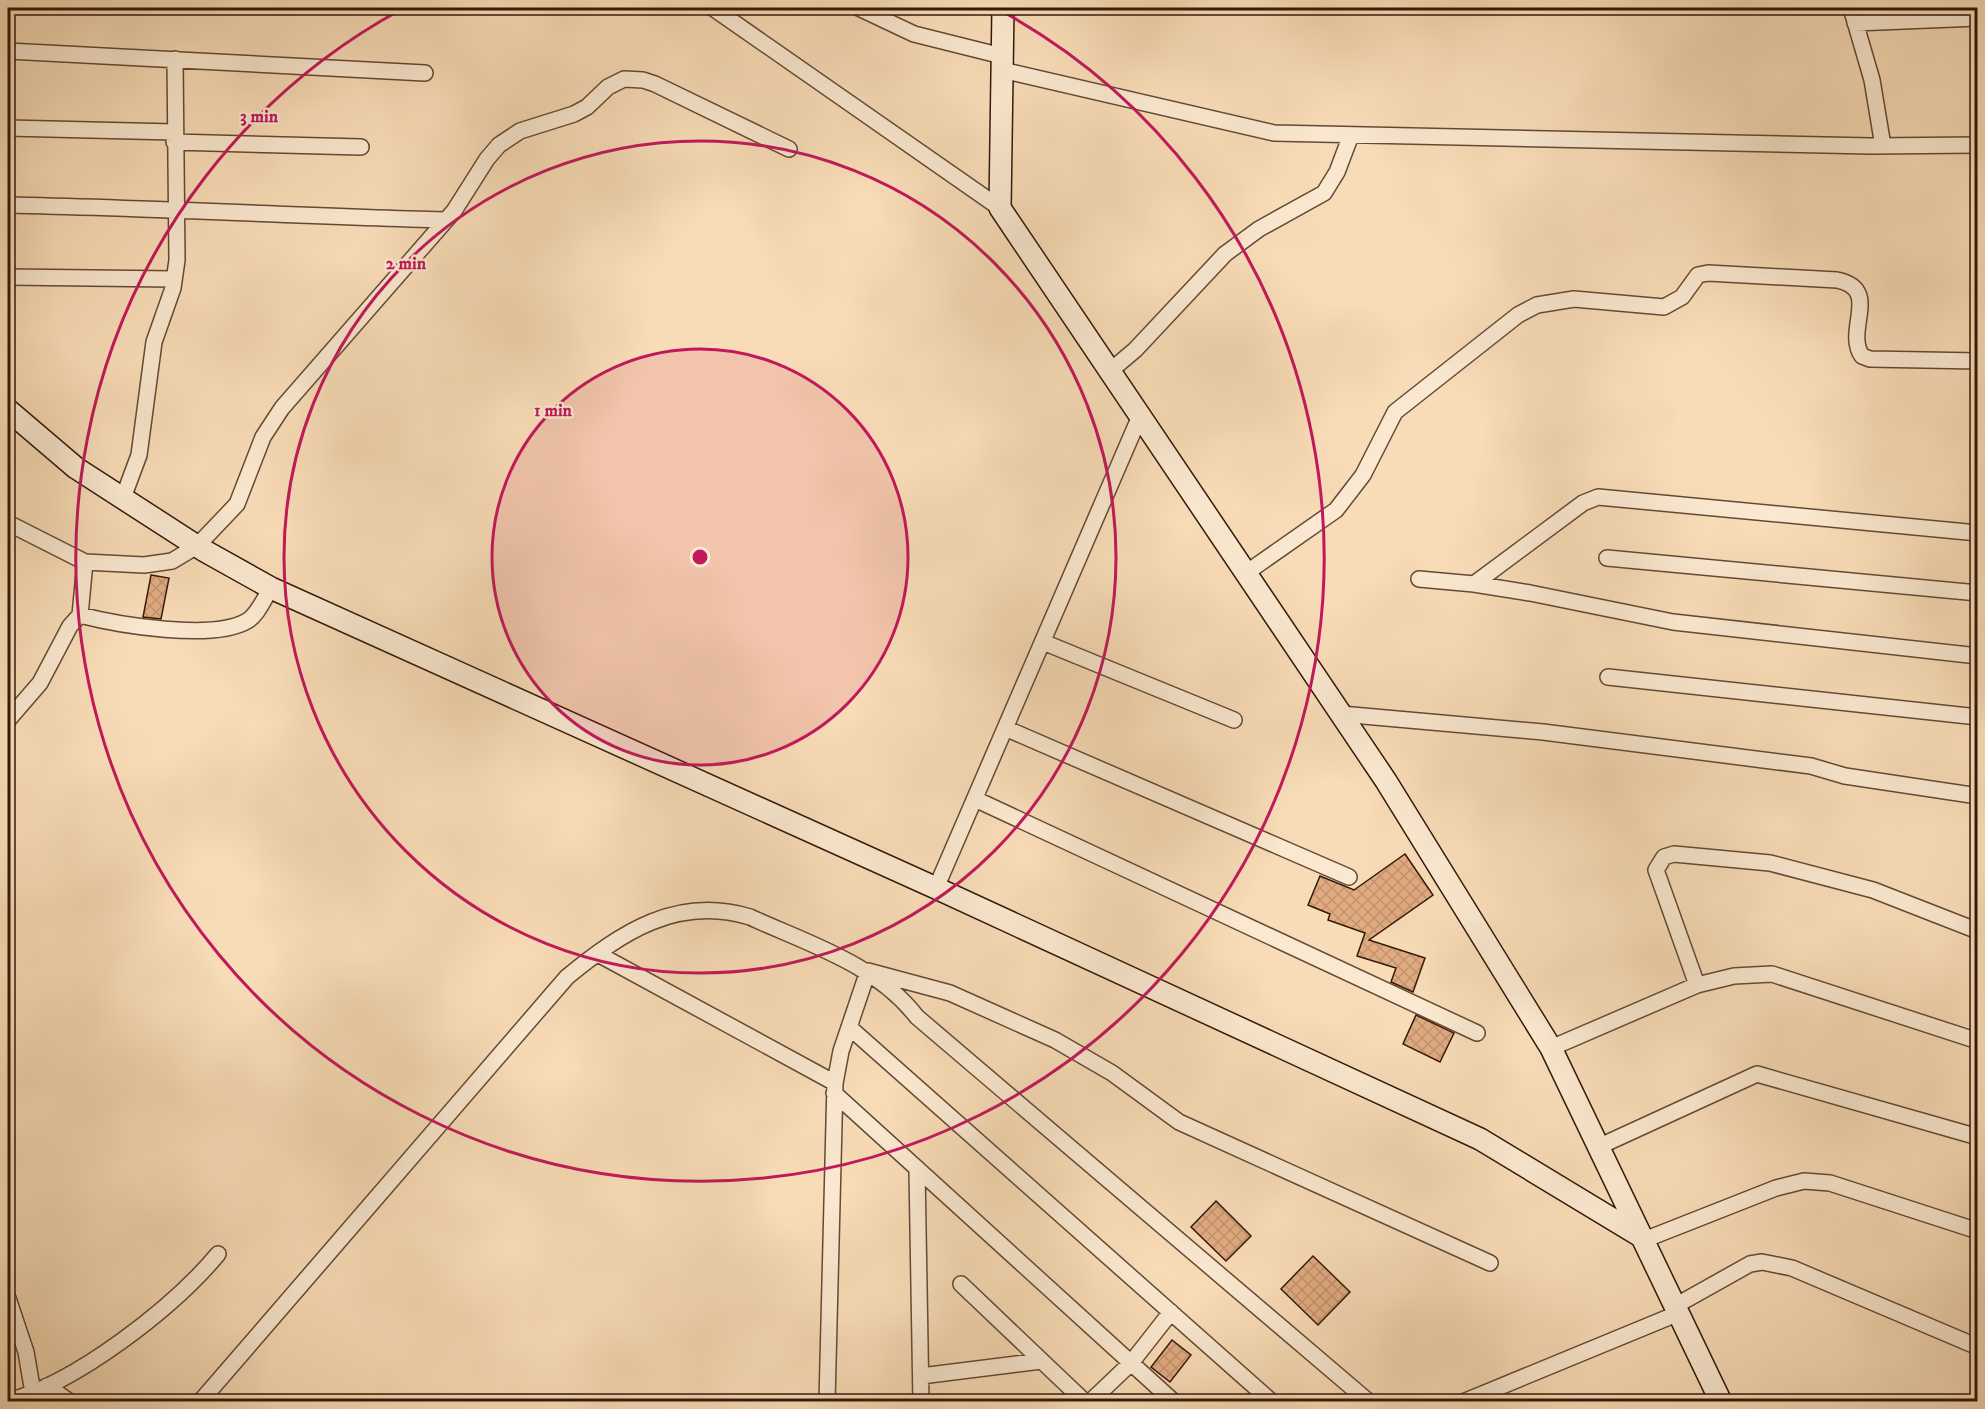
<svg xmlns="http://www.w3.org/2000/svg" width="1985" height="1409" viewBox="0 0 1985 1409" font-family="'IM FELL DW Pica',serif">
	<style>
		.building { fill: url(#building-cross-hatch); stroke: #331809; stroke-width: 1.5 }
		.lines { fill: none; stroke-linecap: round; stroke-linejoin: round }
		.street-casing { stroke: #644934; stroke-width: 18 }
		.secondary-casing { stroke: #331809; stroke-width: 24 }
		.street { stroke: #fae8d0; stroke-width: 15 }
		.secondary { stroke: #fae8d0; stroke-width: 21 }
		.ring { fill: none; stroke: #c2185b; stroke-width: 3 }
		.centre { fill: #c2185b; stroke: #fae8d0; stroke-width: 3 }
		.ring-label { font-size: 18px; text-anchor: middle; font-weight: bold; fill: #c2185b; stroke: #fae8d0; stroke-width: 4.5; stroke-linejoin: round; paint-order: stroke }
	</style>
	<defs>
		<pattern id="building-cross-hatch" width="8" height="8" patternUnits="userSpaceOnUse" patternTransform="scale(1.5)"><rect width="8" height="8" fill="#e1ab81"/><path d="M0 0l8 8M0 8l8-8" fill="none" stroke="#c2926e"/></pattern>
	</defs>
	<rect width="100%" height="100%" fill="#f8dcb7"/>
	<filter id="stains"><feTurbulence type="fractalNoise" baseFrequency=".00333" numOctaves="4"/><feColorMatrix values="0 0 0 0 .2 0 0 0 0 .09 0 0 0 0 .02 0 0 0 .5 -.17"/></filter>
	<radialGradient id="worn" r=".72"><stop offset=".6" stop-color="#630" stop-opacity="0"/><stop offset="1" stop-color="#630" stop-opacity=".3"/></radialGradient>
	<path class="building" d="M151,575L169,578L161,619L143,617Z
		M1405,854L1433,895L1369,940L1425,958L1413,992L1391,982L1396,968L1357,956L1365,933L1328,920L1330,914L1308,905L1320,876L1354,890Z
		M1416,1015L1454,1033L1440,1062L1403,1044Z
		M1216,1201L1251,1236L1226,1261L1191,1227Z
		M1313,1256L1350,1292L1318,1325L1281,1289Z
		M1172,1340L1191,1355L1170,1382L1151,1367Z"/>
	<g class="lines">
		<defs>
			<path id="street" d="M713,8L1000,208
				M859,8L914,34L1002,56
				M1851,8L1872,80L1883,146
				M1855,23L1978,18
				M8,51L425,73
				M1002,70L1274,133L1871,146L1978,145
				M8,128L174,132
				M174,142L361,147
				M8,205C154,208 299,216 445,220
				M8,277L174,279
				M1110,371L1135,350L1225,254L1259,229L1324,193L1337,172L1351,135
				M123,498L139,455L154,342L173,288L177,260L175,59
				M8,523L85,562L144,565L172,561L197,546L237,504L263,437L282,408L454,211L487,159L499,145L520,131L574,114L587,107L608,87L624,79L643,80L655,84L789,149
				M1607,558L1978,593
				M1246,573L1336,510L1363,475L1395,412L1518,315L1537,305L1574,299L1664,307L1682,297L1698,275L1708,273L1837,280C1882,289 1844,330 1862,356L1870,359L1978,361
				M1419,579L1474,584L1530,593L1673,622L1978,656
				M1474,584L1583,503L1598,497L1978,533
				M80,615C118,625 213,641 247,621C257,616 265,597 271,588
				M1043,642L1234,720
				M1608,677L1978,717
				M1341,714L1543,732L1811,766L1845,776L1978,796
				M8,720L40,683L70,626L80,615L85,562
				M1005,728L1349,877
				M975,799L1477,1033
				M936,888L1140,416
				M598,954L835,1083
				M1697,985L1656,870L1664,857L1674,854L1770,863L1873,890L1978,931
				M849,1027L1272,1402
				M1551,1048L1697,985L1734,976L1772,974L1978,1041
				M834,1093L1174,1402
				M1598,1147L1757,1074L1978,1137
				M917,1170L921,1402
				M1644,1240L1776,1188L1804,1181L1830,1183L1978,1231
				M961,1284L1085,1402
				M8,1298L26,1352L33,1393
				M1675,1306L1750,1264L1762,1262L1792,1268L1978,1347
				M921,1376L1041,1361
				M47,1386L70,1402
				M8,1401C76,1383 173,1308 218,1254
				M200,1402L567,977C622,932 677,895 750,917C809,944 876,964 917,1017L1369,1402
				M827,1402L835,1083L841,1051L868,971L950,993L1055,1040L1112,1073L1179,1122L1490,1263
				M1090,1402L1131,1363L1171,1312
				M1463,1402L1679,1313"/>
			<path id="secondary" d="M1003,8L1000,208L1386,781L1551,1048L1721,1402
				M8,410L76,468L203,550L271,588L936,888L1480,1139L1642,1237"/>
		</defs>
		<use href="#street" class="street-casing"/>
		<use href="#secondary" class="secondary-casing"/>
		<use href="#street" class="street"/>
		<use href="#secondary" class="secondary"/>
	</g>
	<circle cx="700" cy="557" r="208" fill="#c2185b" fill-opacity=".12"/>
	<g class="ring">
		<circle cx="700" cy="557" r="208"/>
		<circle cx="700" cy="557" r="416"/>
		<path d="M998 9A624 624 0 1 1 402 9"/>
	</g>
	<circle cx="700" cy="557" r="9" class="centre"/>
	<g class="ring-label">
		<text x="259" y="122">3 min</text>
		<text x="406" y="269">2 min</text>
		<text x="553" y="416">1 min</text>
	</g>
	<rect width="1985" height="1409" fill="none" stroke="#f8dcb7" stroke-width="30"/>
	<rect x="9" y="9" width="1967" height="1391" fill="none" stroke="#331809" stroke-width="3"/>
	<rect x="15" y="15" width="1955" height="1379" fill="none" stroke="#331809" stroke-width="1.5"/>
	<rect width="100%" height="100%" filter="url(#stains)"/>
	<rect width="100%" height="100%" fill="url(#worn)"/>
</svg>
